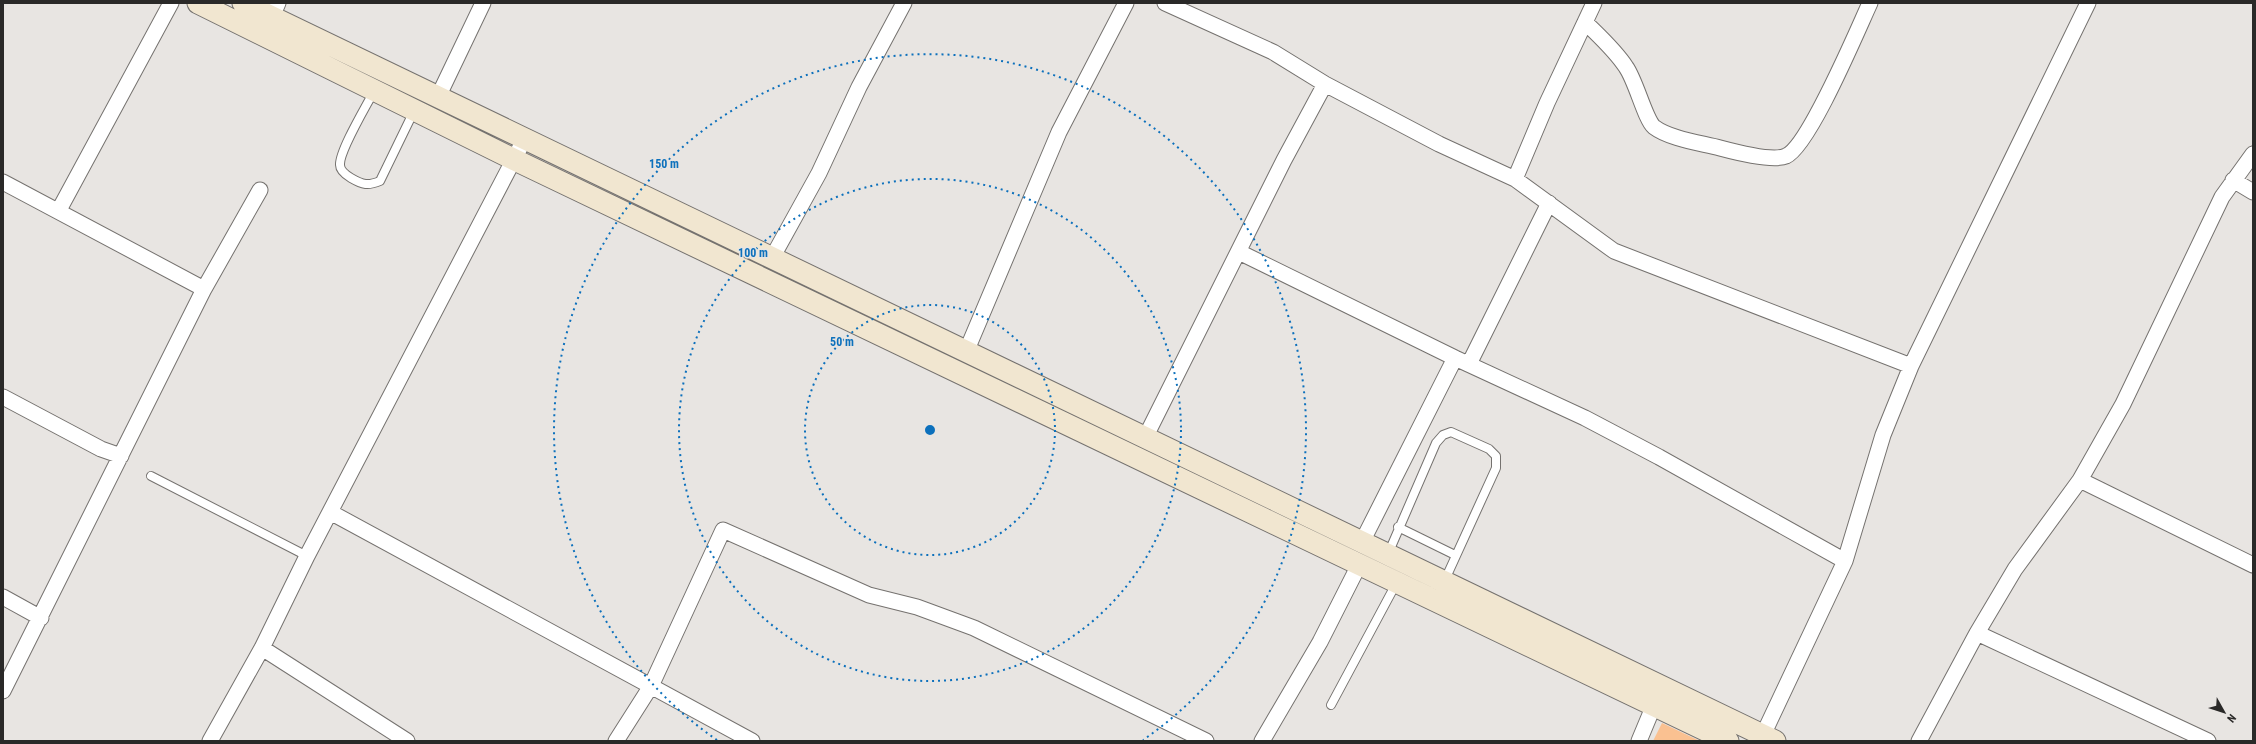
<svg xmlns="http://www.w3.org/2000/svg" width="2256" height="744" viewBox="0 0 2256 744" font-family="'Roboto Condensed',sans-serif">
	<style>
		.building { fill: #fac191 }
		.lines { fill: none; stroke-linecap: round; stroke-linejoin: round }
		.lane-casing { stroke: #75726f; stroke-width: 10 }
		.street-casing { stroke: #75726f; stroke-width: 17 }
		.secondary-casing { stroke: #75726f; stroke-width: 23 }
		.lane { stroke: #fff; stroke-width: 8 }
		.street { stroke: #fff; stroke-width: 15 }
		.secondary { stroke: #f1e6d0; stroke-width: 21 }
		.ring { fill: none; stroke: #0c70bc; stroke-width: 2; stroke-dasharray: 2 4 }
		.centre { fill: #0c70bc; stroke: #e8e5e2; stroke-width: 2 }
		.ring-label { font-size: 12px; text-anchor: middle; font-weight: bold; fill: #0c70bc; stroke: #e8e5e2; stroke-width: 3; stroke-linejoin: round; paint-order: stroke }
	</style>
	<rect width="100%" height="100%" fill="#e8e5e2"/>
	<path class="building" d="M1662,723L1700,741H1653Z"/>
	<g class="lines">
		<defs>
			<path id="lane" d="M374,91C367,105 339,151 340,165C340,171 346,175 351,178C363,185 368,186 380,181L414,111
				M151,476L307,556
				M1398,527L1455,555
				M1388,554L1436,443L1443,435L1451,432L1489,449L1496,456V468L1444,582
				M1331,705L1397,582"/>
			<path id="street" d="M1165,3L1273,52L1325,84L1439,144L1515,179L1614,251L1911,366
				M272,17L278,3
				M1585,22C1599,36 1615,50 1626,67C1636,81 1645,119 1654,127C1670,139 1701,143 1720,148C1735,152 1773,162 1786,156C1809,146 1857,31 1870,3
				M438,97L483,3
				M1515,179L1547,103L1594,3
				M2233,180L2253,192
				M3,182L204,289
				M59,210L171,3
				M1239,252L1455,358L1585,418L1659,457L1845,561
				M772,258L819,173L859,87L904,3
				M966,352L1059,132L1126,3
				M1469,364L1549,203
				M3,397L101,449L121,456
				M1145,438L1284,160L1325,84
				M2080,480L2253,565
				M330,512L752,741
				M1362,542L1455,358
				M3,597L41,618
				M1977,633L2208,741
				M262,648L407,741
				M3,691L204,289L260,190
				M1763,735L1845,561L1883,435L1911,366L2088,3
				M210,741L262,648L307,556L525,138
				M616,741L651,686L723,530L869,595L917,607L974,628L1206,741
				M1262,741L1320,642L1360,563
				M1639,741L1654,705
				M1919,741L1977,633L2015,569L2080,480L2123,404L2222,197L2253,154"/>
			<path id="secondary" d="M198,3L513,159L1728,741
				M243,3L1775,741"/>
		</defs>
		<use href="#lane" class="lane-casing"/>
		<use href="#street" class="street-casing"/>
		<use href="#secondary" class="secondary-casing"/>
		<use href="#lane" class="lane"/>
		<use href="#street" class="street"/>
		<use href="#secondary" class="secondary"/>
	</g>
	<g class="ring">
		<circle cx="930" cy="430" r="125"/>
		<circle cx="930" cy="430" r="251"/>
		<path d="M717 740A376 376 0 1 1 1143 740"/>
	</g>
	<circle cx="930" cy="430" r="6" class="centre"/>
	<g class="ring-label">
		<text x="664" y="168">150 m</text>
		<text x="753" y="257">100 m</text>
		<text x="842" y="346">50 m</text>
	</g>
	<rect width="2256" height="744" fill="none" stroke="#2a2928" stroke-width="8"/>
	<g transform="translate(2224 712) rotate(129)" stroke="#e8e5e2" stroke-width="3" paint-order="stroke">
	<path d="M0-3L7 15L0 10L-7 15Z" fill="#2a2928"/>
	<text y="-6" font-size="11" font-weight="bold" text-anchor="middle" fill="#2a2928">N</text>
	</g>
</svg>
